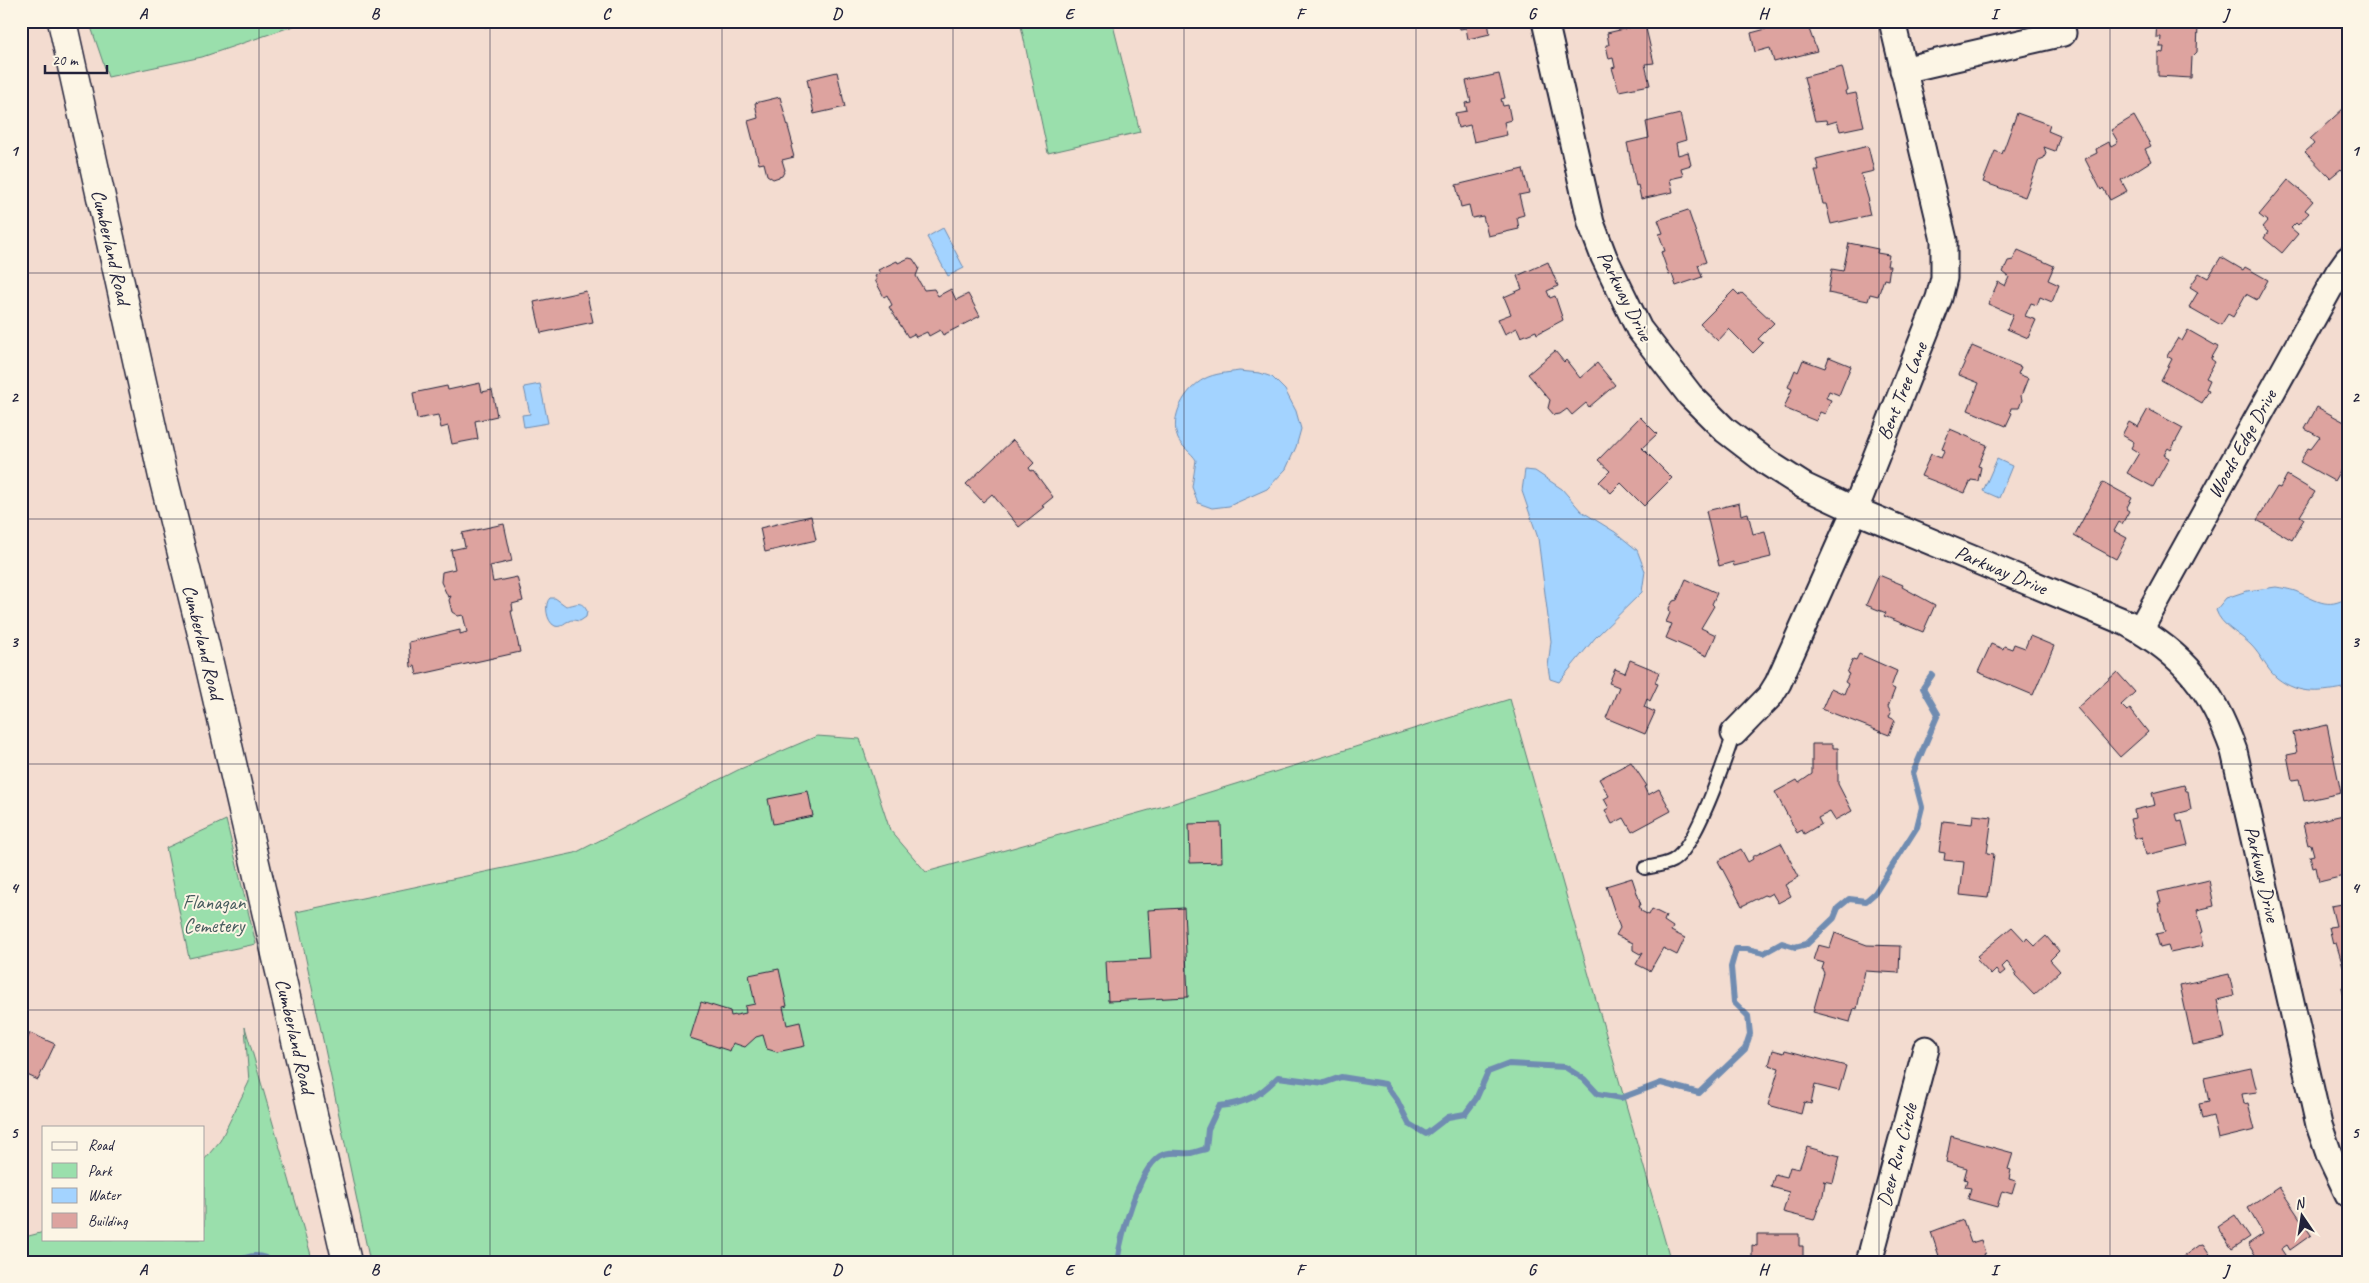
<svg xmlns="http://www.w3.org/2000/svg" width="2369" height="1283" viewBox="0 0 2369 1283" font-family="Caveat,sans-serif">
	<style>
		.green { fill: #9adfac; stroke: #5e8074 }
		.water { fill: #a3d3ff; stroke: #6f8cb1 }
		.lines { fill: none; stroke-linecap: round; stroke-linejoin: round }
		.stream { stroke: #6f8cb1; stroke-width: 6 }
		.building { fill: #dda39f; stroke: #22223b }
		.lane-casing { stroke: #22223b; stroke-width: 16 }
		.street-casing { stroke: #22223b; stroke-width: 29 }
		.secondary-casing { stroke: #22223b; stroke-width: 31 }
		.lane { stroke: #fcf5e5; stroke-width: 12 }
		.street { stroke: #fcf5e5; stroke-width: 25 }
		.secondary { stroke: #fcf5e5; stroke-width: 28 }
		.grid { fill: none; stroke: #22223b; stroke-width: 1; stroke-opacity: 0.55 }
		.labels { text-anchor: middle; dominant-baseline: central; stroke-width: 4; stroke-linejoin: round; paint-order: stroke }
		.street-label { font-size: 20px; fill: #22223b; stroke: #fcf5e5 }
		.park-label { font-size: 20px; fill: #465b5d; stroke: #fcf5e5 }
		.neatline { fill: none; stroke: #22223b; stroke-width: 2 }
		.grid-label { font-size: 16px; text-anchor: middle; font-weight: bold; fill: #22223b }
	</style>
	<rect width="100%" height="100%" fill="#f3dcd0"/>
	<filter id="ink" filterUnits="userSpaceOnUse"><feTurbulence type="fractalNoise" baseFrequency=".02" numOctaves="2"/><feDisplacementMap in="SourceGraphic" scale="10" xChannelSelector="R" yChannelSelector="G"/><feConvolveMatrix kernelMatrix="1 2 1 2 8 2 1 2 1" color-interpolation-filters="sRGB"/></filter>
	<g filter="url(#ink)">
		<path class="green" d="M89,21H308L202,57L108,77Z
			M1020,21H1112L1140,132L1048,153Z
			M1510,699L1671,1262H370L296,912L575,853L738,770L817,736L860,739L890,830L926,872L1171,804Z
			M226,820L256,944L189,958L166,848Z
			M245,1027L313,1262H21V1238L44,1232V1239H204V1160L220,1141L249,1082Z"/>
		<path class="water" d="M943,228L964,268L948,276L927,237Z
			M1239,371L1260,373L1272,377L1285,390L1296,411L1301,429L1296,447L1286,469L1267,489L1229,506L1212,508L1198,503L1192,487L1196,460C1192,453 1181,446 1178,439C1169,417 1185,389 1204,379C1215,373 1228,373 1239,371Z
			M540,384L548,423L524,427L522,415L530,414L524,387Z
			M1997,459L2012,466L1999,498L1983,491Z
			M1525,470L1535,471L1562,489L1581,511L1615,532L1637,550L1645,571L1642,592L1595,638L1559,682L1550,679L1548,667L1551,641L1538,538L1522,491Z
			M2276,587C2282,588 2289,589 2295,591C2315,599 2327,611 2348,597V687C2322,692 2300,696 2277,678C2267,670 2261,655 2251,645C2239,633 2221,626 2216,610L2226,598L2247,591Z
			M550,598H555L566,606C576,605 581,599 587,611L586,617L580,621C577,621 572,619 569,621C563,623 561,628 555,626C546,622 544,603 550,598Z"/>
		<g class="lines">
			<path class="stream" d="M236,1262C250,1255 260,1253 273,1262
				M1117,1262C1121,1237 1138,1170 1160,1156C1170,1150 1181,1154 1191,1153C1196,1152 1201,1150 1206,1149L1208,1129L1219,1106C1247,1103 1259,1096 1278,1077L1324,1083L1341,1077L1385,1084L1397,1100L1409,1124L1426,1134L1448,1117L1465,1114L1476,1099L1488,1072L1509,1064L1565,1067L1584,1079L1598,1094L1621,1098L1661,1083L1699,1093L1745,1049L1750,1034L1748,1016L1734,1002L1731,967L1736,949H1747L1764,953L1782,943L1795,947L1807,944L1834,918L1838,908L1849,899L1866,901L1875,893L1917,827L1922,807L1913,773L1938,714L1923,688L1932,675"/>
		</g>
		<path class="building" d="M484,21H510L485,27Z
			M949,21H973L951,27Z
			M1445,21H1489L1488,22L1490,34L1468,39L1466,28L1460,29L1458,21L1446,24Z
			M1764,21H1806L1817,51L1774,62L1770,48L1755,52L1751,33L1766,29Z
			M2157,21H2195L2198,25L2197,52L2192,57L2191,78L2158,76V52L2163,53L2164,47H2160L2161,37H2156Z
			M1645,24L1654,63L1645,64L1650,85L1619,91L1612,68L1615,67L1613,58L1609,59L1606,45H1609L1607,33Z
			M1842,67L1848,90L1845,91L1846,95L1856,93L1864,126L1840,131L1837,121L1827,124L1826,120L1815,121L1804,77Z
			M837,72L845,107L814,114L807,79Z
			M1499,74L1505,98L1501,99L1503,106L1508,105L1511,120L1504,122L1507,135L1474,142L1470,125L1458,128L1455,113L1467,111L1465,103L1471,102L1466,81Z
			M780,97L793,145L791,146L794,157L782,160L785,170L782,176L773,179L767,175L764,163L759,164L748,121L758,118L755,103Z
			M2344,108L2348,112V167L2343,171L2341,169L2330,178L2305,152L2314,144L2310,139Z
			M2017,113L2050,125L2048,131L2060,136L2055,151L2044,147L2046,153L2044,158L2039,160L2025,197L1983,182L1995,151L2002,154Z
			M1680,114L1686,140L1676,143L1678,155L1688,152L1691,165L1681,168L1683,176L1670,179L1673,192L1641,199L1638,185L1636,186L1627,143L1649,138L1646,122Z
			M2134,116L2151,146L2145,149L2151,161L2121,180L2127,191L2110,200L2103,188L2101,190L2085,159L2097,153L2096,149L2109,142L2111,146L2118,142L2111,130Z
			M1868,146L1874,171L1861,174L1869,201L1867,202L1870,215L1831,224L1826,204H1823L1815,170H1819L1816,159Z
			M1523,169L1529,193L1519,195L1524,215L1517,217L1519,229L1488,236L1483,216L1472,218L1469,205L1461,207L1456,185Z
			M2288,180L2313,201L2305,210L2309,213L2298,225L2296,223L2291,228L2298,234L2282,253L2264,238L2268,232L2262,227L2267,221L2259,215Z
			M1688,210L1706,262L1698,265L1702,277L1676,286L1672,274L1669,275L1661,252L1665,251L1659,234L1663,233L1658,220Z
			M1849,243L1878,249L1877,253L1889,255L1887,266H1890L1888,280L1884,279L1878,296L1870,294L1868,301L1828,293L1832,269L1843,271Z
			M2018,250L2054,266L2048,280L2059,285L2052,302L2040,297L2037,305L2031,303L2025,316L2036,320L2028,338L2007,329L2013,315L1988,304L1998,282L2005,286L2009,277L2003,272L2008,261L2013,260Z
			M2221,257L2243,270L2245,267L2268,280L2257,300L2246,294L2233,317L2228,314L2221,325L2189,307L2198,292L2190,287L2199,273L2208,278Z
			M909,258L913,259L919,268L916,276L924,290L934,289L938,296L951,289L956,300L968,294L980,316L943,335L940,330L929,336L927,332L916,337L914,334L908,337L889,307L892,305L887,295L884,297L875,280H877L875,276L880,273L878,270L897,261L898,263Z
			M1548,262L1558,286L1547,291L1550,298L1555,296L1563,320L1537,334L1536,331L1521,337L1517,328L1505,334L1498,319L1511,314L1504,297L1522,289L1517,276Z
			M1734,290L1739,295L1742,293L1774,323L1758,339L1763,343L1753,353L1729,329L1718,341L1700,324Z
			M586,291L593,322L541,333L534,302Z
			M2188,330L2218,347L2211,359L2215,362L2206,378L2210,380L2206,389L2209,390L2202,403L2161,380L2172,359L2167,356L2178,338L2182,341Z
			M1972,346L2021,367L2018,374L2028,378L2021,396L2022,400L2019,408H2011L2010,412L2012,413L2006,426L1968,410L1979,383L1959,375Z
			M1555,351L1564,362L1566,360L1580,378L1597,363L1615,385L1589,407L1586,403L1572,415L1567,409L1560,414L1554,415L1548,408L1550,400L1528,374Z
			M1829,357L1851,366L1839,395L1829,391L1826,398L1831,400L1825,414L1820,412L1816,421L1784,408L1792,389L1788,387L1795,370L1798,372L1803,360L1825,368Z
			M480,383L482,392L492,390L497,416L475,421L478,439L452,444L448,426L441,428L438,415L417,419L413,393L447,386L448,390Z
			M2317,407L2348,424L2346,431L2348,432V457L2334,481L2300,462L2308,448L2311,449L2320,437L2305,429Z
			M2148,409L2183,428L2171,450L2168,448L2164,455L2169,458L2153,487L2127,473L2139,453L2131,448L2134,442L2122,435L2129,422L2138,427Z
			M1640,417L1657,434L1642,448L1672,478L1644,506L1621,483L1611,493L1599,482L1610,471L1598,460Z
			M1950,429L1987,445L1978,466L1981,467L1978,481L1971,480L1965,493L1921,476L1931,454L1941,458L1945,450L1942,449Z
			M1013,440L1034,463L1029,468L1031,471L1033,470L1053,497L1042,506L1044,507L1019,527L992,494L983,502L966,484Z
			M2287,475L2315,492L2300,516L2304,519L2292,540L2257,520L2277,487L2280,488Z
			M2103,482L2132,498L2126,509L2129,511L2122,524L2119,522L2114,531L2127,538L2116,559L2074,536Z
			M1739,503L1741,515L1748,513L1753,534L1765,531L1771,557L1734,566L1733,562L1719,566L1706,511Z
			M811,516L816,540L765,552L760,528Z
			M504,524L512,561L490,566L493,582L517,577L523,601L512,604L513,611H511L520,652L417,675L415,666L411,667L409,642L460,630V634L467,632L463,615L458,616L452,612L449,600L451,596L448,597L441,582L442,572L455,569L451,550L465,547L462,533Z
			M1879,575L1903,585L1902,587L1935,605L1923,632L1884,616L1886,613L1866,605Z
			M1686,579L1717,593L1712,604L1714,606L1701,628L1716,635L1707,656L1666,638L1672,624L1666,622L1670,613L1669,608L1673,601L1677,600Z
			M2030,636L2054,646L2033,695L1978,672L1991,644L2003,649L2004,646L2012,649L2014,644L2025,648Z
			M1859,654L1897,671L1891,687L1895,689L1888,707L1891,713L1889,717L1895,720L1889,735L1822,709L1831,688L1844,694L1848,684L1845,682L1849,674L1847,673L1853,659L1856,660Z
			M1630,660L1659,672L1655,683L1658,684L1650,701L1647,699L1644,707L1655,712L1645,734L1606,718L1619,687L1609,683L1615,669L1625,673Z
			M2117,672L2135,692L2121,705L2127,711L2130,709L2148,732L2120,757L2077,708Z
			M2327,725L2341,793L2304,801L2299,779L2292,780L2287,755L2297,753L2293,733Z
			M1812,744H1833V748H1838V784L1852,811L1835,820L1830,812L1818,818L1821,824L1804,834L1802,830L1797,833L1775,792L1797,780L1799,783L1812,774Z
			M1631,762L1647,786L1644,787L1648,795L1659,789L1671,811L1632,832L1624,818L1612,824L1605,810L1609,808L1604,799L1609,796L1599,779Z
			M2184,785L2186,791H2188L2191,810L2176,814L2178,822L2182,821L2188,845L2146,855L2142,837L2135,839L2130,819L2135,818L2134,810L2155,805L2152,793Z
			M808,791L813,816L773,824L768,799Z
			M2348,814V875L2319,882L2316,867L2313,868L2310,856L2314,855L2311,844L2308,845L2303,824Z
			M1973,815L1992,817L1987,853L1994,854L1988,898L1960,895L1964,862L1944,860L1945,853L1939,852L1943,821L1972,824Z
			M1221,823L1222,862L1190,863L1189,824Z
			M1781,843L1799,877L1785,885L1791,896L1778,903L1772,893L1767,896L1764,895L1742,906L1718,861L1741,849L1748,862L1753,859L1752,857Z
			M1632,878L1641,905H1639L1641,911L1649,915L1652,909L1666,916L1664,921L1673,927L1671,931L1685,938L1677,955L1663,948L1650,971L1636,964L1643,952L1640,954L1633,950V943L1616,935L1620,928L1606,886Z
			M2209,880L2214,906L2197,910L2203,932L2201,933L2204,945L2170,952L2168,946L2160,948L2156,934L2165,932L2158,903H2161L2158,892Z
			M2348,903V964L2343,966L2336,943L2333,944L2329,927L2336,926L2331,906Z
			M1184,908L1188,997L1108,1001L1106,961L1151,959L1148,910Z
			M2012,927L2025,941L2027,938L2035,946L2046,936L2059,951L2050,960L2060,971L2034,995L2015,975L2016,973L2007,962L2002,967L2005,971L2000,975L1996,970L1991,975L1977,960L1979,958L1977,956Z
			M1835,933L1867,945L1900,946L1899,973L1865,971L1857,1009L1854,1008L1850,1022L1813,1012L1824,973L1822,969L1824,963L1813,960L1818,945L1830,948Z
			M779,969L787,1006L783,1007L787,1025L800,1022L805,1046L777,1052L767,1049L763,1035L756,1037L745,1047L733,1043L730,1051L690,1038L701,1002L730,1011L731,1016L746,1013L745,1006L755,1004L749,975Z
			M2229,974L2234,996L2217,1000L2225,1038L2193,1045L2180,985Z
			M2348,986V1019L2342,987Z
			M30,1033L55,1044L38,1080L25,1074L21,1082V1039L26,1042Z
			M1773,1050L1784,1053L1785,1050L1846,1066L1839,1091L1815,1085L1811,1104L1804,1102L1801,1114L1768,1105L1779,1068L1769,1065Z
			M2251,1068L2257,1092L2242,1094L2244,1104L2248,1103L2255,1130L2218,1139L2213,1116L2202,1119L2199,1104L2209,1102L2204,1078Z
			M1951,1136L2013,1153L2008,1169L2011,1170L2009,1179L2016,1181L2012,1194L2002,1191L1997,1207L1968,1199L1971,1188L1965,1187L1967,1180L1964,1179L1967,1168L1946,1162Z
			M1807,1147L1840,1156L1833,1183L1823,1181L1825,1182L1823,1195L1814,1220L1783,1212L1789,1192L1771,1187L1775,1174L1787,1177L1790,1167L1799,1169Z
			M2279,1187L2311,1235L2290,1250L2287,1245L2281,1249L2287,1258L2281,1262H2260L2248,1244L2263,1234L2248,1208Z
			M2235,1215L2250,1237L2232,1249L2217,1227Z
			M1963,1220L1971,1243L1981,1240L1985,1253L1983,1254L1986,1262H1941L1931,1232Z
			M1757,1234H1799V1246H1803V1259H1798V1262H1752V1245L1757,1246Z
			M2203,1244L2215,1262H2176L2199,1245Z"/>
		<g class="lines">
			<defs>
				<path id="lane" d="M1645,868C1654,866 1664,865 1672,861C1695,850 1725,760 1734,733"/>
				<path id="street" d="M1545,21L1591,223L1604,257L1639,329L1690,395L1725,430L1768,463L1804,486L1855,510L2127,623C2185,655 2212,689 2234,751L2319,1125L2329,1154L2348,1194
					M1903,70L2063,33
					M2140,630L2338,273L2348,259
					M1734,733L1770,696L1778,683L1855,510L1939,298L1944,278V240L1892,21
					M1869,1262L1926,1049"/>
				<path id="secondary" d="M62,21L163,477L205,646L347,1262"/>
			</defs>
			<use href="#lane" class="lane-casing"/>
			<use href="#street" class="street-casing"/>
			<use href="#secondary" class="secondary-casing"/>
			<use href="#lane" class="lane"/>
			<use href="#street" class="street"/>
			<use href="#secondary" class="secondary"/>
		</g>
	</g>
	<path class="grid" d="M259,21V1262M490,21V1262M722,21V1262M953,21V1262M1184,21V1262M1416,21V1262M1647,21V1262M1879,21V1262M2110,21V1262M21,273H2348M21,519H2348M21,764H2348M21,1010H2348"/>
	<g class="labels">
		<g class="street-label">
			<text transform="translate(111 247) rotate(77)">Cumberland Road</text>
			<text transform="translate(1625 296) rotate(63)">Parkway Drive</text>
			<text transform="translate(1902 391) rotate(-68)">Bent Tree Lane</text>
			<text transform="translate(2242 444) rotate(-61)">Woods Edge Drive</text>
			<text transform="translate(2001 570) rotate(23)">Parkway Drive</text>
			<text transform="translate(203 642) rotate(76)">Cumberland Road</text>
			<text transform="translate(2262 874) rotate(77)">Parkway Drive</text>
			<text transform="translate(295 1036) rotate(77)">Cumberland Road</text>
			<text transform="translate(1897 1155) rotate(-75)">Deer Run Circle</text>
		</g>
		<g class="park-label">
			<text x="214" y="902">Flanagan<tspan x="214" dy="23">Cemetery</tspan></text>
		</g>
	</g>
	<rect width="2369" height="1283" fill="none" stroke="#fcf5e5" stroke-width="55"/>
	<rect x="42" y="1126" width="162" height="115" fill="#fcf5e5" stroke="#a5a1a1"/>
	<rect x="52" y="1142" width="25" height="8" fill="#fcf5e5" stroke="#a5a1a1"/>
	<text x="88" y="1150" font-size="15" fill="#22223b">Road</text>
	<rect x="52" y="1163" width="25" height="15" fill="#9adfac" stroke="#a5a1a1"/>
	<text x="88" y="1176" font-size="15" fill="#22223b">Park</text>
	<rect x="52" y="1188" width="25" height="15" fill="#a3d3ff" stroke="#a5a1a1"/>
	<text x="88" y="1200" font-size="15" fill="#22223b">Water</text>
	<rect x="52" y="1213" width="25" height="15" fill="#dda39f" stroke="#a5a1a1"/>
	<text x="88" y="1226" font-size="15" fill="#22223b">Building</text>
	<g transform="translate(2302 1216) rotate(347)" stroke="#fcf5e5" stroke-width="4" paint-order="stroke">
	<path d="M0-4L9 19L0 12L-9 19Z" fill="#22223b"/>
	<text y="-8" font-size="14" font-weight="bold" text-anchor="middle" fill="#22223b">N</text>
	</g>
	<path d="M45 65v8h62v-8" fill="none" stroke="#22223b" stroke-width="2.5"/>
	<text x="52" y="65" font-size="15" fill="#22223b" stroke="#fcf5e5" stroke-width="4" paint-order="stroke">20 m</text>
	<rect x="28" y="28" width="2314" height="1228" class="neatline"/>
	<g class="grid-label">
		<text x="143" y="19">A</text>
		<text x="375" y="19">B</text>
		<text x="606" y="19">C</text>
		<text x="837" y="19">D</text>
		<text x="1069" y="19">E</text>
		<text x="1300" y="19">F</text>
		<text x="1532" y="19">G</text>
		<text x="1763" y="19">H</text>
		<text x="1994" y="19">I</text>
		<text x="2226" y="19">J</text>
		<text x="14" y="156">1</text>
		<text x="2355" y="156">1</text>
		<text x="14" y="402">2</text>
		<text x="2355" y="402">2</text>
		<text x="14" y="647">3</text>
		<text x="2355" y="647">3</text>
		<text x="14" y="893">4</text>
		<text x="2355" y="893">4</text>
		<text x="14" y="1138">5</text>
		<text x="2355" y="1138">5</text>
		<text x="143" y="1275">A</text>
		<text x="375" y="1275">B</text>
		<text x="606" y="1275">C</text>
		<text x="837" y="1275">D</text>
		<text x="1069" y="1275">E</text>
		<text x="1300" y="1275">F</text>
		<text x="1532" y="1275">G</text>
		<text x="1763" y="1275">H</text>
		<text x="1994" y="1275">I</text>
		<text x="2226" y="1275">J</text>
	</g>
</svg>
